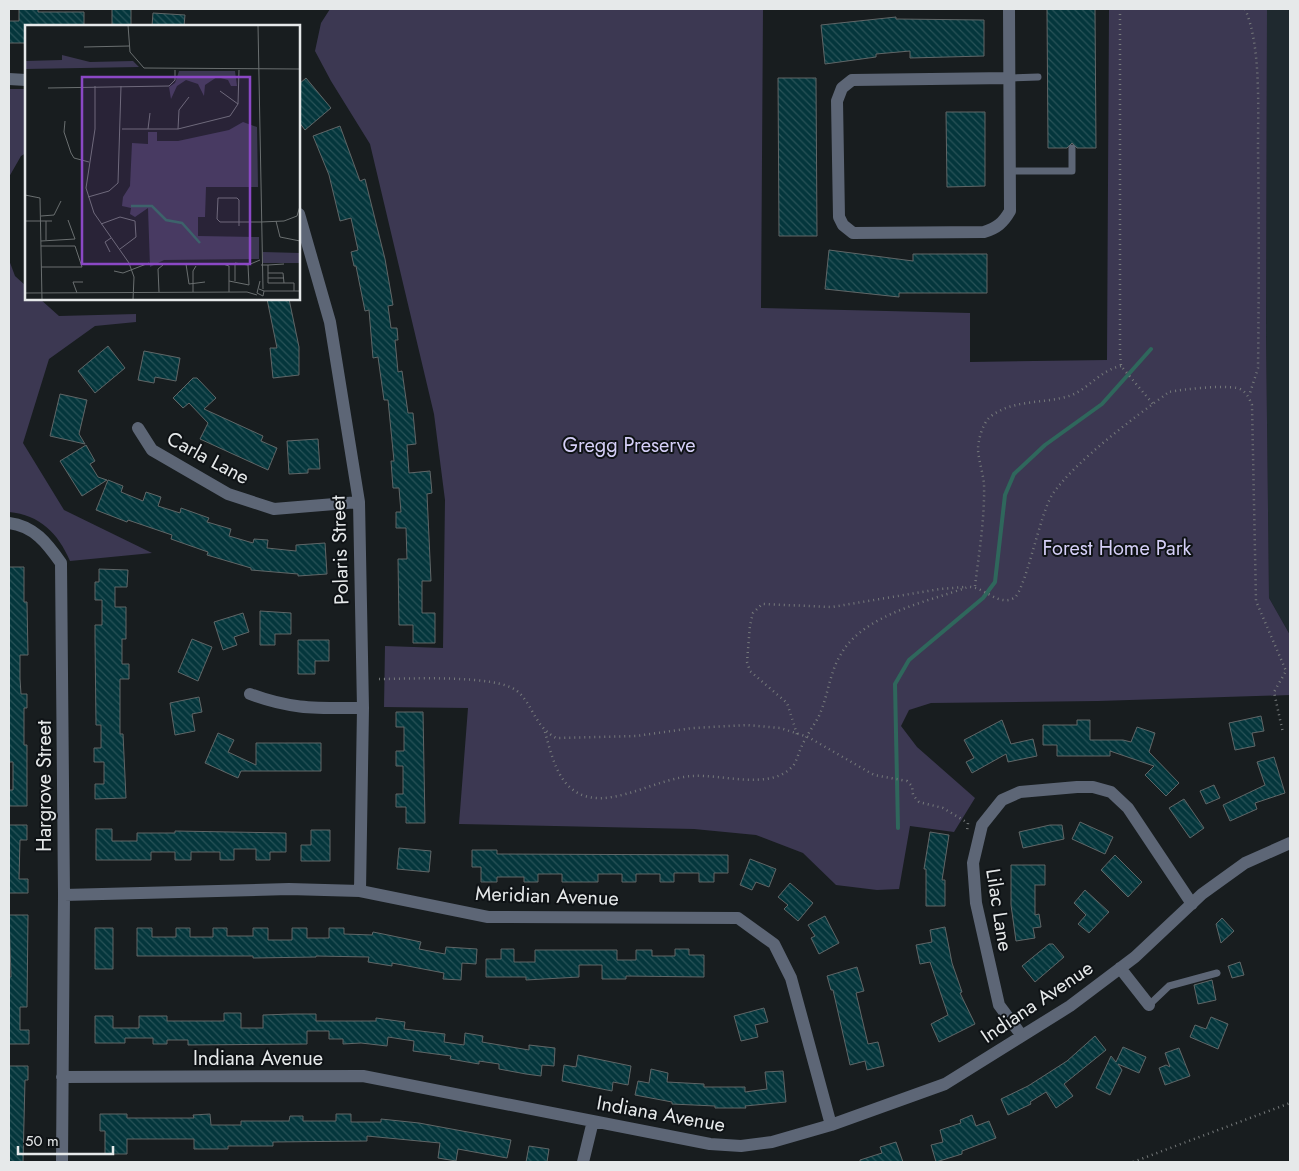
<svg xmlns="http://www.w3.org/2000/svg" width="1299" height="1171" viewBox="0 0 1299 1171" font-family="Jost,sans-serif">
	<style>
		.built { fill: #1f292f }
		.green { fill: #3c3852 }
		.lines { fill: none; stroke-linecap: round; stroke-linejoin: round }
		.stream { stroke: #2f675c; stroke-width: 4 }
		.building { fill: url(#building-back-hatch); stroke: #606667 }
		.path { stroke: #767a7b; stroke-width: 2.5; stroke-dasharray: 1 4; stroke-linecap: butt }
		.service { stroke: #5d6676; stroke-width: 7 }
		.minor { stroke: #5d6676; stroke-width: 12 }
		.labels { text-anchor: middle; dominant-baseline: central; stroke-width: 4; stroke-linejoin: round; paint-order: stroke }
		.park-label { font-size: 20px; fill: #d5cff7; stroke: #0f1316 }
		.street-label { font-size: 20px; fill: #e6e9ea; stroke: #0f1316 }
		.inset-river { fill: none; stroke: #2f675c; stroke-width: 2.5 }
		.inset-road { fill: none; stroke: #6a6f70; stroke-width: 1 }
		.view { fill: #8b48c5; fill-opacity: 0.15; stroke: #8b48c5; stroke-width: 2.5 }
		.inset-edge { fill: none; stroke: #e6e9ea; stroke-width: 2.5 }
	</style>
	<defs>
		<pattern id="building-back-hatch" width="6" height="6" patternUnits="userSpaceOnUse" patternTransform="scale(1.25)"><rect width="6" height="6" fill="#04363c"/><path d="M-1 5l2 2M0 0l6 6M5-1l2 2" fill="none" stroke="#295358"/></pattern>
	</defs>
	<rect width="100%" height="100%" fill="#181d1f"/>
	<path class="built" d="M1267,9H1290V635L1269,598L1266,334Z"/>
	<path class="green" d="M330,9H763L761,308L970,313V362L1107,360L1109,9H1267L1266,334L1269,598L1290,635V695L1098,701L931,703L909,710L901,726L917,747L975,798L954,832L910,826L899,889L877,890L836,885L803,853L756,835L694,829L459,824L468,708L384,707L385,646L443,648L445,500L434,414L370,144L331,81L315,51L321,23Z
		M9,89H26V153L21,156L9,177Z
		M9,260L15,276L26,286V299H40L59,316L136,314V322L95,326L49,359L23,443L64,510L152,553L70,561C58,533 40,515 9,512Z"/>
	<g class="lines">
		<path class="stream" d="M898,828L895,684L909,660L983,598L995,582L1005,495L1014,474L1045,445L1102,404L1151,349"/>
	</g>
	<path class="building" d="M19,9H38V12H84V26H26V43H9V21H19Z
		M112,9H131V26H112Z
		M1047,9H1095L1096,148H1077L1072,143L1067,148H1048Z
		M153,13L185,15L184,26H152Z
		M896,17V19L984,20V56L910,58V51L876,54V57L825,64L821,25Z
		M306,78L331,108L305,130L299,122V84Z
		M778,78H816L817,236H779Z
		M946,112H985V186L947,187Z
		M340,126L360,181L365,179L385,259L393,305L388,306L391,328H397L398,340H395L398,372L402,371L408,413H413L416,444L407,445L409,473L430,471L432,493L427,494L431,581H422V613H435V643H413V625H399L398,559H407L406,528H396V512H401L399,488H393L391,461H394L388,400H384L378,357L373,358L369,310L365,311L356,266H354L351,252L358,250L351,218L340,221L329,175L313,136Z
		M829,250L913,261V254H987V293H899V297L825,289Z
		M267,299H289L299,347V375L273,378L270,348H277Z
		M108,346L125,368L95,393L78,371Z
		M144,351L180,358L176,381L155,377L154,383L138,380Z
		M193,378H197L216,398L204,409L263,436L261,441L277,448L268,470L200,439L208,423L189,403L183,408L173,398Z
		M60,394L87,400L79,434L85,444L50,436Z
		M318,439L320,469H308V473L289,474L287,441Z
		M86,445L95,461L90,464L98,477L107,480L82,496L60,461Z
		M108,480L123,486L121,492L143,501L146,492L161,497L158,506L180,513L181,508L209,518L207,522L231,529L229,536L253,543L254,539L268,540L267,548L296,551V545L325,543L327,574L298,576V574L251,570V568L207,555L208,552L171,539L172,535L128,520L127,522L96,510Z
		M9,567H24V602H27L28,655H20V679L21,694H27V708H24V745H27V806H9V790H13V762H9Z
		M99,569L128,570L127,587H115V607H126V639H122V664H129V679H120V734H123L126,798L95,799V784H104V762H94V748H101V725H96L95,639V625H102V600H95V582H99Z
		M260,611L291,613V634H275V645H260Z
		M243,613L249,632L234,637L237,645L223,650L214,622Z
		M192,639L212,647L198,681L178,672Z
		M298,640H329V661H315V674H298Z
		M199,697L202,712L192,714L195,731L175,735L170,703Z
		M396,712H423L425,823H406V807H396V794H403V766H396V751H404V727H396Z
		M1261,716L1264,731L1252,733L1255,746L1235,750L1229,723Z
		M1002,720L1011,744L1033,739L1037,756L1008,762L1006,754L972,773L966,762L974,758L964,740Z
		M1077,720H1090V740H1123L1131,742L1137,727L1155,733L1149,752L1179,783L1166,796L1145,775L1154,766L1110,751V756H1057V745H1043V725H1077Z
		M218,733L234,740L228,752L256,765V743H321V771H241L238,778L205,763Z
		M1274,757L1285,793L1255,803L1257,809L1230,821L1223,805L1265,785L1257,762Z
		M1214,785L1220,798L1206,804L1200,791Z
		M1184,799L1204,828L1190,838L1169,808Z
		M1080,822L1113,837L1105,854L1072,839Z
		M9,825H27V840H20L19,879H28V893H9Z
		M1050,825H1062L1064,839L1023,848L1019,832Z
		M96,829H112V841H137V833H175V831L286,833V852H270V860H256V849H234V860H220V852H191V860H175V852H151V860H96Z
		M311,830H330V861H301V845H311Z
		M930,832L949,835L942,880H945V906H926V869H924Z
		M399,848L431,851L429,872L397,869Z
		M472,850H497V854L728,855V873H714V882H699V873H674V882H660V874H636V882H622V874H598V882H562V874H538V882H524V877H497V882H481V867H472Z
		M1115,855L1142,882L1128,897L1101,870Z
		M750,859L776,869L769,887L756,882L752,890L740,885Z
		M1011,865H1045V885H1035V915L1039,914L1041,927L1033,928L1035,938L1016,941L1011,905Z
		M790,883L813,903L798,921L784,909L788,905L778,897Z
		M1085,890L1109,912L1089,933L1078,924L1086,915L1074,903Z
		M9,915H28L27,1007H20V1030H29V1044H9V977H11Z
		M825,916L839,943L819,954L811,938L815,936L808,925Z
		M1222,918L1234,931L1221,943L1216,924Z
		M945,927L952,963L962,992L960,993L975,1024L939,1042L931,1024L948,1015L930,962L920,964L916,945L932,942L930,930Z
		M95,928H113V969H95Z
		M137,928H152V937H176V928H190V937H213V928H227V936H253V928H268V940H292V928H307V938H329V928H344V934L372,935L373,932L388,935L421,942L419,949L445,954L446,947L477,949L476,964L462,963L461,980L443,979L444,973L392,963V966L368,962L369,957L316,956V957L253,958V956H137Z
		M1049,944H1053L1064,957L1035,982L1022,966Z
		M501,949H514V962H535V950H617V960H636V950H652V956H675V949H689V955H704V977L626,976V979H602V965H579V977L526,980V977H486V959H501Z
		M1240,962L1244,975L1232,978L1228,966Z
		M857,967L864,991L856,993L868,1044L878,1042L884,1066L867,1070L865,1061L850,1065L833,990H831L827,976Z
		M1212,980L1216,1000L1198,1004L1194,985Z
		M764,1008L768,1022L755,1025L758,1037L741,1041L734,1016Z
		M224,1013H241V1028H263V1015L292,1014H316V1021H376V1018L405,1022L404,1029L445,1034L444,1042L464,1045L465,1033L483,1036L482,1042L529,1050V1045L555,1048L554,1066L542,1065L541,1076L526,1074L499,1069V1064L479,1061V1064L450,1059L451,1056L413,1051L414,1041L388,1037L387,1046L361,1043L343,1044V1039H329V1031H307V1044L188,1045V1040H167V1044H153V1038H125V1043H95V1016H113V1028H139V1016H167V1021H224Z
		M1211,1017L1228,1024L1218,1049L1190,1037L1195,1025L1206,1029Z
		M1095,1036L1106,1050L1064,1084L1073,1096L1056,1108L1046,1092L1030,1102L1031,1104L1008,1115L1001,1099L1028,1086L1067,1061Z
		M1123,1047L1146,1057L1139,1073L1118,1064L1122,1070L1110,1095L1096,1088L1111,1056L1116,1062Z
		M1179,1048L1190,1076L1165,1085L1159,1068L1166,1065L1170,1067L1165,1053Z
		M578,1055L631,1066L628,1085L613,1082L612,1091L562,1081L564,1065L576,1067Z
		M9,1066H28V1080H25L23,1162H9Z
		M651,1069L668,1073L667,1082L704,1084V1087H745V1092L767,1089L765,1072L783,1071L786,1102L745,1106L746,1108H715V1106L672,1104V1102L635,1095L638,1081L649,1083Z
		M100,1114H127V1118H194L193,1115L210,1114L211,1125H241V1121H289L290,1116H303V1121H336V1114H351V1122H381V1119L419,1123L511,1140L507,1158L458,1149L456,1161L438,1158L440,1143L367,1136V1141L273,1142V1146H228V1149H194V1139H127V1154H105V1131H100Z
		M972,1115L976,1126L989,1121L996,1138L962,1151V1154L936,1162L931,1145L943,1142L940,1130L961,1123L960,1120Z
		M896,1142L903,1162H860V1160L882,1153L880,1147Z
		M529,1146L549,1149L547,1162H526Z"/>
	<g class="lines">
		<path class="path" d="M1120,9V352L1121,366L1153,404
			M1245,9C1261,45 1258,107 1258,148C1259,221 1259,294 1258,368L1249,396
			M975,586C979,553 985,517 984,484C983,473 979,462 978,450C978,441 982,425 989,418C1010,399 1044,404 1069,396C1088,390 1100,370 1121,366
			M379,679C408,679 496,674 517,691C533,704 534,726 556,738L636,736L693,728L747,725L780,728L808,737L874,775L907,781L912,786L913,795L919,802L943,808L968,823L967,831
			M545,732C552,757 559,791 589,797C618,804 660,778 692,776C722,774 768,790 791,768C796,764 798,754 801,748C805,738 812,728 818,718C828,698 829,673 841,654C864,614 927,602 968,587C984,586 998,607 1014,598C1025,592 1040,514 1052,495C1075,461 1135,417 1169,392C1184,389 1223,385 1237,388C1246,390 1249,398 1252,405L1256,601L1286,671L1274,692L1283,733
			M797,734L787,703L750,671L747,662L750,625L753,613L762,604L832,607L940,589L964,587
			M1133,1162L1290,1103"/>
		<path class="service" d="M1009,78L1038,77
			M1009,171H1072V148
			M1149,1005L1169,986L1217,973"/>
		<path class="minor" d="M1009,78L852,80L842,88L837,101L839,217L843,225L853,233L984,232C997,228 1003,223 1010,211L1009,9
			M9,79L26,80
			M299,214L330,322L359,502L363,708L360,891
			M138,428L152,450L228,494L274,509L359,502
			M9,523C34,526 47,543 61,563L64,895L62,1162
			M250,694C292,710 318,708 363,708
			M64,895L289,889L360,891L488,917L738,918L774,944L791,978L831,1125
			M1120,968L1149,1005
			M1022,1036L999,1005L976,903L973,863L982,825L1002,800L1020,792L1077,787H1093L1111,792L1128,808L1192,904
			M62,1077L363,1076L710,1144L741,1146L772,1142L831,1125L945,1084L1070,1006L1135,957L1202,894L1245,863L1290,843
			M583,1162L593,1121"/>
	</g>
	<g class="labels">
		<g class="park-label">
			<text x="629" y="445">Gregg Preserve</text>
			<text x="1117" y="548">Forest Home Park</text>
		</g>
		<g class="street-label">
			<text transform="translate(208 458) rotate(28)">Carla Lane</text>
			<text transform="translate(340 550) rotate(-92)">Polaris Street</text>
			<text transform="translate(44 786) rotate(-90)">Hargrove Street</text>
			<text transform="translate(547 896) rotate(2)">Meridian Avenue</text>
			<text transform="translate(999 910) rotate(81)">Lilac Lane</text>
			<text transform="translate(1037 1002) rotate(-34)">Indiana Avenue</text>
			<text x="258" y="1058">Indiana Avenue</text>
			<text transform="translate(661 1114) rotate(10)">Indiana Avenue</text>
		</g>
	</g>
	<g transform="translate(25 25)">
		<rect width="275" height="275" fill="#181d1f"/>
		<path d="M37,30L65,37L108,36L114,42L0,44V36L37,35ZM154,46H210L212,61H206L203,55L192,52L180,60L179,71L173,59L161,55L152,61L146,74L144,62L150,58ZM218,97L232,102L233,162H181L180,192H173V211L234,212V234L139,235L125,242L123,183L110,192L105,189L106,183L97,181L98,172L105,161L107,118L123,119V107H132V116H153L204,105ZM238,227L275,228V238H238Z" fill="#3c3852"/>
		<path class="inset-river" d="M106,181H127L141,195L157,198L175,218"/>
		<path class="inset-road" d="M103,0L105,27L119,43L275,44M233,0L238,264M59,22L104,21M70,61V104L61,163L69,188L104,238L109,252L108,275M23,63L144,61L150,55V45M195,66L213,79M40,96L39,107L46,128L49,133L64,137M97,104H153L205,91L213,79L214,45M123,104L125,88M153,104L154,85L164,72M0,170L15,173L17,275M63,172L84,166L93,158L96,61M16,191L29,190L36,176M0,196H27M21,196V215M251,196L255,212L275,216M76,199L95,192L110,196L111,212L95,224M214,201V175L212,173H193L192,194L195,197H236L259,196L272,191L275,181M16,216L50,214L43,195M16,221H50L57,242H16M85,227L80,217L86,213M161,239L164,259L180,257M198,239L204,241V267M236,240H243V258H269V266M243,240L259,239M89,246L98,248L124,238M243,248H258L259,258M243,253H259M204,256L224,260L223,240L235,235M210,256V238L223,240M234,264L239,266L238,271L232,268L235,256M239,266H275M134,267L133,244L138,240M168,267V246L171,241M0,268L222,267L232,270M52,268L48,257H58"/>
		<path class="view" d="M57,52H225V239H57Z"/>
		<rect width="275" height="275" class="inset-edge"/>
	</g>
	<rect width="1299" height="1171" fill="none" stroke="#e6e9ea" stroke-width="20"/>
	<path d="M18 1146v8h95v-8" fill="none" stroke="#e6e9ea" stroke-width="2.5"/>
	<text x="25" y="1146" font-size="15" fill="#e6e9ea" stroke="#0f1316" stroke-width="4" paint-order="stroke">50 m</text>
</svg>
